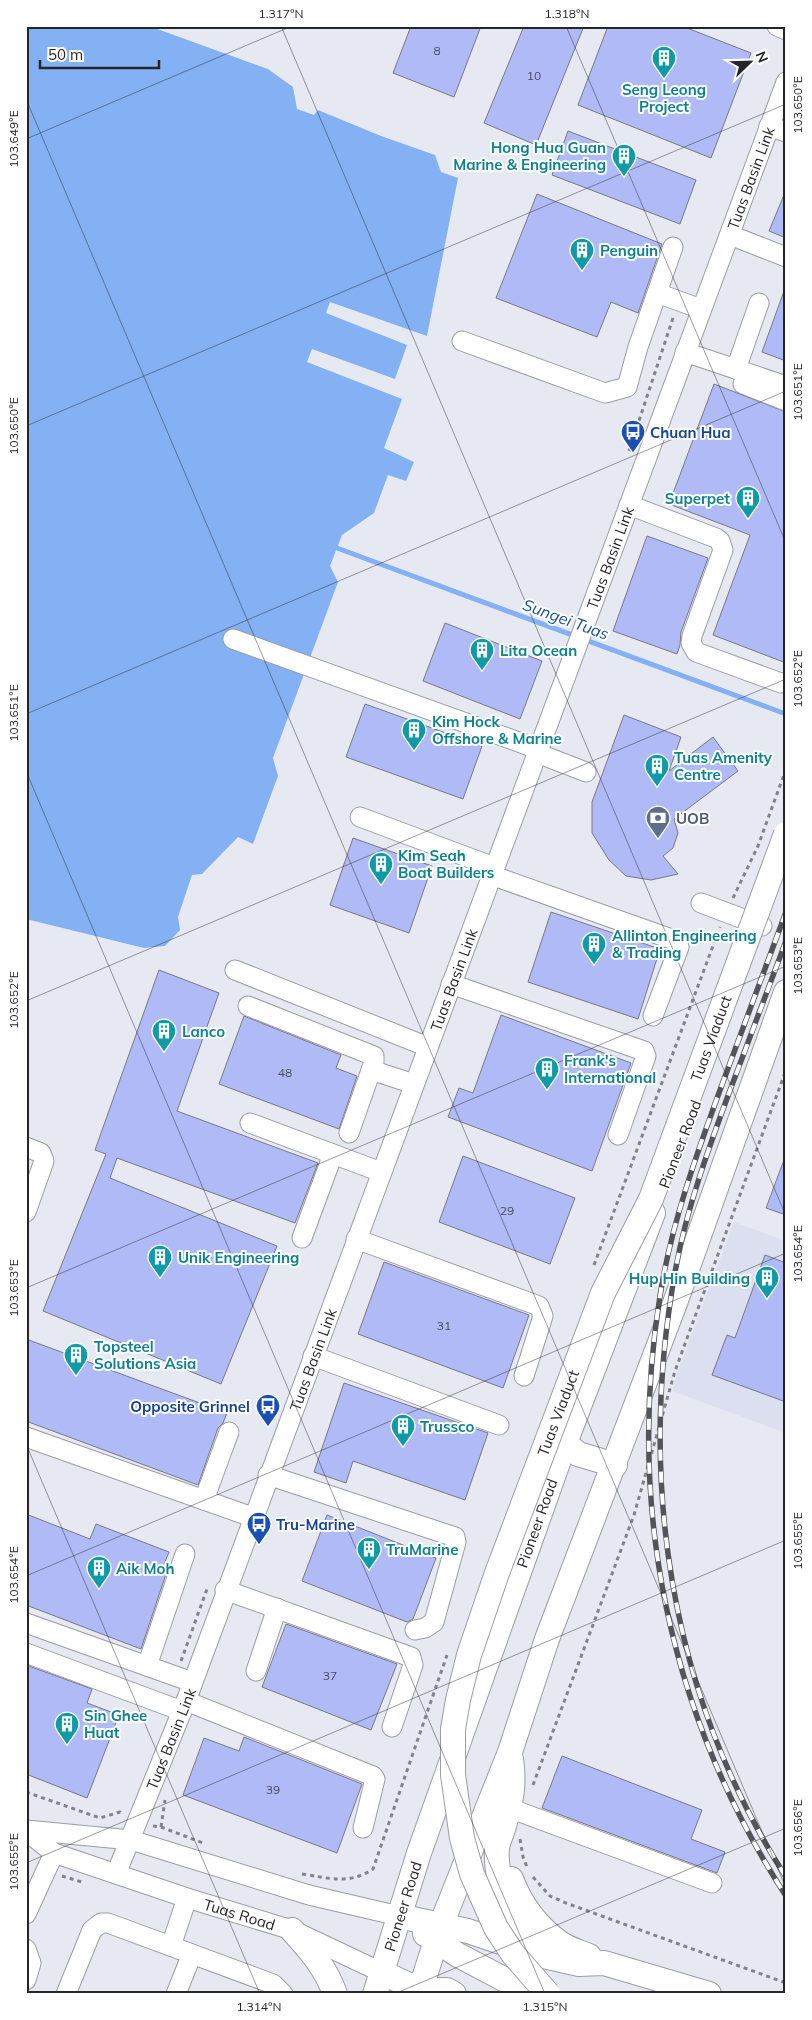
<svg xmlns="http://www.w3.org/2000/svg" width="812" height="2020" viewBox="0 0 812 2020" font-family="Mulish,sans-serif">
	<style>
		.built { fill: #dcdfef }
		.water { fill: #83b1f3 }
		.lines { fill: none; stroke-linecap: round; stroke-linejoin: round }
		.stream { stroke: #83b1f3; stroke-width: 5 }
		.building { fill: #b0baf7; stroke: #777981 }
		.minor-casing { stroke: #9b9da5; stroke-width: 21 }
		.major-casing { stroke: #9b9da5; stroke-width: 26 }
		.path { stroke: #828389; stroke-width: 3; stroke-dasharray: 4 4; stroke-linecap: butt }
		.minor { stroke: #fff; stroke-width: 19 }
		.major { stroke: #fff; stroke-width: 24 }
		.rail-casing { stroke: #535459; stroke-width: 5.5 }
		.rail { stroke: #fff; stroke-width: 4; stroke-dasharray: 11; stroke-linecap: butt }
		.major-bridge-casing { stroke: #9b9da5; stroke-width: 26; stroke-linecap: butt }
		.major-bridge { stroke: #fff; stroke-width: 24 }
		.ticks { fill: none; stroke: #26262a; stroke-width: 1; stroke-opacity: 0.45 }
		.labels { text-anchor: middle; dominant-baseline: central; stroke-width: 4; stroke-linejoin: round; paint-order: stroke }
		.number-label { font-size: 12px; fill: #484b5d }
		.culture-label { font-size: 15px; font-weight: bold; fill: #0d838f; stroke: #fff; text-anchor: start }
		.street-label { font-size: 15px; fill: #26262a; stroke: #fff }
		.transit-label { font-size: 15px; font-weight: bold; fill: #164399; stroke: #fff; text-anchor: start }
		.service-label { font-size: 15px; font-weight: bold; fill: #4e5e75; stroke: #fff; text-anchor: start }
		.water-label { font-size: 16px; font-style: italic; fill: #134d9a; stroke: #fff }
		.neatline { fill: none; stroke: #26262a; stroke-width: 2 }
		.ticks-label { font-size: 12px; text-anchor: middle; fill: #26262a }
	</style>
	<rect width="100%" height="100%" fill="#e7e9f2"/>
	<path class="built" d="M734,1222L786,1241V1433L672,1391L678,1371Z"/>
	<path class="water" d="M26,26H149L268,69L293,87L297,109L314,115L318,110L381,136L435,155L441,172L458,178L427,336L330,302L326,313L407,345L395,379L312,349L307,362L402,399L384,448L414,462L406,481L388,475L374,513L342,535L330,566L338,582L273,758L278,776L253,844L238,837L202,874L192,875L178,917L180,930L165,946L144,948L26,919Z"/>
	<g class="lines">
		<path class="stream" d="M337,548L786,714"/>
	</g>
	<path class="building" d="M411,26H481L454,97L393,73Z
		M524,26H584L536,145L484,123Z
		M608,26H682L751,53L711,158L578,105Z
		M568,131L696,180L680,224L552,175Z
		M786,190V238L769,231Z
		M537,194L662,244L638,313L611,302L597,337L496,298Z
		M784,291L786,292V361L762,352Z
		M714,384L786,412V663L713,635L750,535L669,504Z
		M647,536L708,558L681,632L680,645L677,654L613,631Z
		M445,623L542,661L520,719L423,681Z
		M365,704L482,746L463,799L346,757Z
		M624,715L681,737L669,771L713,737L738,771L674,819L678,833L673,848L663,856L678,874L651,880L626,876L609,860L592,833V802Z
		M353,838L432,866L409,933L330,905Z
		M551,912L660,949L638,1019L528,982Z
		M159,970L219,993L177,1111L318,1163L295,1223L117,1158L110,1178L277,1246L221,1384L43,1311L106,1154L95,1150Z
		M501,1015L631,1063L592,1171L448,1117L459,1088L473,1093Z
		M244,1016L341,1055L336,1068L357,1076L339,1129L219,1084Z
		M463,1156L575,1198L550,1264L439,1222Z
		M784,1160H786V1215L766,1208Z
		M765,1255L786,1263V1402L712,1375L727,1335L735,1338Z
		M384,1262L529,1315L503,1388L358,1334Z
		M26,1339L227,1413L223,1423L218,1428L198,1485L26,1421Z
		M344,1383L488,1433L465,1500L353,1461L346,1483L314,1472Z
		M26,1514L90,1539L96,1524L169,1552L163,1567L168,1568L141,1649L26,1605Z
		M327,1515L436,1558L413,1619L407,1622L302,1581Z
		M286,1624L397,1664L371,1730L262,1687Z
		M26,1665L92,1689L87,1703L119,1715L87,1798L26,1774Z
		M244,1737L362,1784L337,1853L183,1795L204,1738L239,1751Z
		M562,1756L702,1810L691,1839L725,1852L717,1873L542,1808Z"/>
	<g class="lines">
		<defs>
			<g id="minor">
				<path d="M777,26L786,30"/>
				<path d="M769,126L786,132"/>
				<path d="M730,235L786,257"/>
				<path d="M657,293L701,309"/>
				<path d="M462,341L605,393L627,387L638,347L673,247"/>
				<path d="M685,352L786,386"/>
				<path d="M736,369L759,303"/>
				<path d="M743,384L786,401"/>
				<path d="M629,505L716,538L720,541L723,550L692,636L691,643L696,652L781,683L786,682"/>
				<path d="M233,639L538,749"/>
				<path d="M537,753L586,772"/>
				<path d="M360,817L494,867"/>
				<path d="M491,875L677,941L679,947L653,1016"/>
				<path d="M701,903L762,926"/>
				<path d="M235,970L428,1047"/>
				<path d="M451,984L644,1051L646,1056L618,1135"/>
				<path d="M248,1006L374,1056V1062L349,1133"/>
				<path d="M371,1070L414,1084"/>
				<path d="M250,1123L381,1172"/>
				<path d="M26,1147L41,1153L44,1161L26,1212"/>
				<path d="M302,1238L333,1154"/>
				<path d="M356,1239L539,1306L543,1316L524,1376"/>
				<path d="M313,1356L499,1425"/>
				<path d="M26,1437L252,1517"/>
				<path d="M268,1475L455,1537L456,1542L434,1622L425,1628L415,1630"/>
				<path d="M204,1500L229,1432"/>
				<path d="M225,1590L411,1657L413,1665L392,1727"/>
				<path d="M26,1623L192,1682"/>
				<path d="M26,1653L182,1711"/>
				<path d="M147,1666L185,1554"/>
				<path d="M256,1671L277,1608"/>
				<path d="M186,1701L373,1776L375,1779L363,1828"/>
				<path d="M509,1808L712,1883"/>
				<path d="M26,1830L131,1840L309,1895L399,1916"/>
				<path id="s1" d="M26,1831L54,1853L187,1898L292,1930L383,1973"/>
				<path id="s2" d="M116,1874L186,1701L786,82"/>
				<path d="M26,1914L54,1853"/>
				<path d="M171,1946L187,1898"/>
				<path d="M26,1949L31,1963L26,1980"/>
				<path d="M66,1994L92,1930L101,1923H108L273,1984L283,1994"/>
				<path d="M176,1994L192,1954"/>
			</g>
			<g id="major">
				<path d="M565,1443L578,1454L615,1465"/>
				<path d="M511,1759C515,1785 511,1801 504,1826C502,1833 498,1841 497,1848C495,1869 507,1924 521,1940C524,1945 531,1948 535,1952"/>
				<path d="M511,1879C521,1905 537,1927 560,1943C568,1949 580,1952 589,1956"/>
				<path d="M399,1916L468,1931L539,1955L579,1964L604,1963L709,1994"/>
				<path d="M292,1930C310,1950 326,1968 335,1994"/>
				<path d="M425,1934L458,1955L532,1994"/>
				<path d="M383,1973L420,1990H447L454,1994"/>
				<path id="s3" d="M375,1994L419,1853L565,1443L653,1213"/>
				<path d="M419,1994L441,1925L510,1752L547,1639L675,1303L786,992"/>
			</g>
		</defs>
		<use href="#minor" class="minor-casing"/>
		<use href="#major" class="major-casing"/>
		<path class="path" d="M629,451L674,315
			M733,898L758,846L786,769
			M594,1265L720,927
			M181,1661L207,1589
			M533,1785L634,1515L675,1371L786,1070
			M26,1792L100,1818L120,1812L122,1814
			M153,1826L161,1827L203,1843
			M161,1827L165,1800
			M520,1839L523,1857L527,1867
			M302,1874C329,1878 349,1885 373,1869L447,1655
			M62,1876L82,1882
			M533,1877L550,1896L566,1903L786,1983"/>
		<use href="#minor" class="minor"/>
		<use href="#major" class="major"/>
		<defs>
			<path id="rail" d="M786,912C765,969 744,1025 723,1082C698,1150 671,1224 660,1296C626,1508 669,1715 786,1896
				M786,941C767,992 748,1043 729,1093C708,1150 687,1208 676,1267C637,1478 669,1695 786,1877"/>
		</defs>
		<use href="#rail" class="rail-casing"/>
		<use href="#rail" class="rail"/>
		<defs>
			<g id="major-bridge">
				<path id="s4" d="M548,1994L513,1954L496,1928L472,1874L462,1838L453,1775V1729L458,1700L469,1655L497,1573L603,1293L651,1199L786,834"/>
			</g>
		</defs>
		<use href="#major-bridge" class="major-bridge-casing"/>
		<use href="#major-bridge" class="major-bridge"/>
	</g>
	<path class="ticks" d="M281,26L786,1216M566,26L786,543M26,99L786,1888M26,139L292,26M26,426L786,104M26,714L786,391M26,771L545,1994M26,1001L786,679M26,1288L786,966M26,1444L260,1994M26,1576L786,1253M26,1863L786,1540M394,1994L786,1828"/>
	<defs>
		<symbol id="building-pin" viewBox="-11 -11 22 30"><path d="M0 17L-7.5 6A9.5 9.5 0 1 1 7.5 6Z" fill="#0f9aa8" stroke="#fff"/><path d="M-4-6H4V6H1V3H-1V6H-4ZM-2.5-4.3h1.7v1.8h-1.7ZM.8-4.3h1.7v1.8H.8ZM-2.5-1h1.7V.8h-1.7ZM.8-1h1.7V.8H.8Z" fill="#fff"/></symbol>
		<symbol id="bus-pin" viewBox="-11 -11 22 30"><path d="M0 17L-7.5 6A9.5 9.5 0 1 1 7.5 6Z" fill="#1a4fb4" stroke="#fff"/><path d="M-5-6H5V4H4V6H2V4H-2V6H-4V4H-5ZM-3.5-4V0h7V-4ZM-3.5 1.2v1.5H-2V1.2ZM2 1.2v1.5H3.5V1.2Z" fill="#fff"/></symbol>
		<symbol id="bank-pin" viewBox="-11 -11 22 30"><path d="M0 17L-7.5 6A9.5 9.5 0 1 1 7.5 6Z" fill="#5c6f8a" stroke="#fff"/><path d="M-6-4H6V4H-6ZM0-2.3a2.3 2.3 0 1 0 0 4.6a2.3 2.3 0 1 0 0-4.6Z" fill="#fff"/></symbol>
	</defs>
	<g fill-rule="evenodd">
		<use href="#building-pin" x="650" y="44" width="28" height="38"/>
		<use href="#building-pin" x="610" y="142" width="28" height="38"/>
		<use href="#building-pin" x="568" y="236" width="28" height="38"/>
		<use href="#bus-pin" x="619" y="418" width="28" height="38"/>
		<use href="#building-pin" x="734" y="484" width="28" height="38"/>
		<use href="#building-pin" x="468" y="636" width="28" height="38"/>
		<use href="#building-pin" x="400" y="716" width="28" height="38"/>
		<use href="#building-pin" x="643" y="752" width="28" height="38"/>
		<use href="#bank-pin" x="644" y="804" width="28" height="38"/>
		<use href="#building-pin" x="367" y="850" width="28" height="38"/>
		<use href="#building-pin" x="580" y="930" width="28" height="38"/>
		<use href="#building-pin" x="150" y="1017" width="28" height="38"/>
		<use href="#building-pin" x="533" y="1055" width="28" height="38"/>
		<use href="#building-pin" x="146" y="1243" width="28" height="38"/>
		<use href="#building-pin" x="753" y="1264" width="28" height="38"/>
		<use href="#building-pin" x="62" y="1341" width="28" height="38"/>
		<use href="#bus-pin" x="254" y="1392" width="28" height="38"/>
		<use href="#building-pin" x="389" y="1412" width="28" height="38"/>
		<use href="#bus-pin" x="245" y="1510" width="28" height="38"/>
		<use href="#building-pin" x="355" y="1535" width="28" height="38"/>
		<use href="#building-pin" x="85" y="1554" width="28" height="38"/>
		<use href="#building-pin" x="53" y="1710" width="28" height="38"/>
	</g>
	<g class="labels">
		<g class="number-label">
			<text x="437" y="50">8</text>
			<text x="534" y="75">10</text>
			<text x="285" y="1072">48</text>
			<text x="507" y="1210">29</text>
			<text x="444" y="1325">31</text>
			<text x="330" y="1675">37</text>
			<text x="273" y="1789">39</text>
		</g>
		<g class="culture-label">
			<text x="664" y="89" text-anchor="middle">Seng Leong<tspan x="664" dy="17">Project</tspan></text>
			<text x="606" y="147" text-anchor="end">Hong Hua Guan<tspan x="606" dy="17">Marine &amp; Engineering</tspan></text>
			<text x="600" y="250">Penguin</text>
			<text x="730" y="498" text-anchor="end">Superpet</text>
			<text x="500" y="650">Lita Ocean</text>
			<text x="432" y="721">Kim Hock<tspan x="432" dy="17">Offshore &amp; Marine</tspan></text>
			<text x="674" y="757">Tuas Amenity<tspan x="674" dy="17">Centre</tspan></text>
			<text x="398" y="855">Kim Seah<tspan x="398" dy="17">Boat Builders</tspan></text>
			<text x="612" y="935">Allinton Engineering<tspan x="612" dy="17">&amp; Trading</tspan></text>
			<text x="182" y="1031">Lanco</text>
			<text x="564" y="1060">Frank's<tspan x="564" dy="17">International</tspan></text>
			<text x="178" y="1257">Unik Engineering</text>
			<text x="750" y="1278" text-anchor="end">Hup Hin Building</text>
			<text x="94" y="1346">Topsteel<tspan x="94" dy="17">Solutions Asia</tspan></text>
			<text x="420" y="1426">Trussco</text>
			<text x="386" y="1549">TruMarine</text>
			<text x="116" y="1568">Aik Moh</text>
			<text x="84" y="1715">Sin Ghee<tspan x="84" dy="17">Huat</tspan></text>
		</g>
		<g class="street-label">
			<text stroke="none"><textPath href="#s2" startOffset="1811">Tuas Basin Link</textPath></text>
			<text stroke="none"><textPath href="#s2" startOffset="1406">Tuas Basin Link</textPath></text>
			<text stroke="none"><textPath href="#s2" startOffset="956">Tuas Basin Link</textPath></text>
			<text stroke="none"><textPath href="#s4" startOffset="1029">Tuas Viaduct</textPath></text>
			<text transform="translate(680 1144) rotate(-69)">Pioneer Road</text>
			<text stroke="none"><textPath href="#s2" startOffset="551">Tuas Basin Link</textPath></text>
			<text stroke="none"><textPath href="#s4" startOffset="624">Tuas Viaduct</textPath></text>
			<text stroke="none"><textPath href="#s3" startOffset="498">Pioneer Road</textPath></text>
			<text stroke="none"><textPath href="#s2" startOffset="146">Tuas Basin Link</textPath></text>
			<text stroke="none"><textPath href="#s3" startOffset="92">Pioneer Road</textPath></text>
			<text stroke="none"><textPath href="#s1" startOffset="231">Tuas Road</textPath></text>
		</g>
		<g class="transit-label">
			<text x="650" y="432">Chuan Hua</text>
			<text x="250" y="1406" text-anchor="end">Opposite Grinnel</text>
			<text x="276" y="1524">Tru-Marine</text>
		</g>
		<g class="service-label">
			<text x="676" y="818">UOB</text>
		</g>
		<g class="water-label">
			<text transform="translate(566 619) rotate(20)">Sungei Tuas</text>
		</g>
	</g>
	<rect width="812" height="2020" fill="none" stroke="#ffffff" stroke-width="55"/>
	<g transform="translate(750 62) rotate(67)" stroke="#ffffff" stroke-width="4" paint-order="stroke">
	<path d="M0-4L9 19L0 12L-9 19Z" fill="#26262a"/>
	<text y="-8" font-size="14" font-weight="bold" text-anchor="middle" fill="#26262a">N</text>
	</g>
	<path d="M40 60v8h119v-8" fill="none" stroke="#26262a" stroke-width="2.5"/>
	<text x="48" y="60" font-size="15" fill="#26262a" stroke="#ffffff" stroke-width="4" paint-order="stroke">50 m</text>
	<rect x="28" y="28" width="756" height="1964" class="neatline"/>
	<g class="ticks-label">
		<text x="281" y="18">1.317°N</text>
		<text x="567" y="18">1.318°N</text>
		<text transform="translate(798 105) rotate(-90)" y="4">103.650°E</text>
		<text transform="translate(14 139) rotate(-90)" y="4">103.649°E</text>
		<text transform="translate(798 392) rotate(-90)" y="4">103.651°E</text>
		<text transform="translate(14 426) rotate(-90)" y="4">103.650°E</text>
		<text transform="translate(798 679) rotate(-90)" y="4">103.652°E</text>
		<text transform="translate(14 713) rotate(-90)" y="4">103.651°E</text>
		<text transform="translate(798 966) rotate(-90)" y="4">103.653°E</text>
		<text transform="translate(14 1000) rotate(-90)" y="4">103.652°E</text>
		<text transform="translate(798 1254) rotate(-90)" y="4">103.654°E</text>
		<text transform="translate(14 1288) rotate(-90)" y="4">103.653°E</text>
		<text transform="translate(798 1541) rotate(-90)" y="4">103.655°E</text>
		<text transform="translate(14 1575) rotate(-90)" y="4">103.654°E</text>
		<text transform="translate(798 1828) rotate(-90)" y="4">103.656°E</text>
		<text transform="translate(14 1862) rotate(-90)" y="4">103.655°E</text>
		<text x="259" y="2011">1.314°N</text>
		<text x="545" y="2011">1.315°N</text>
	</g>
</svg>
